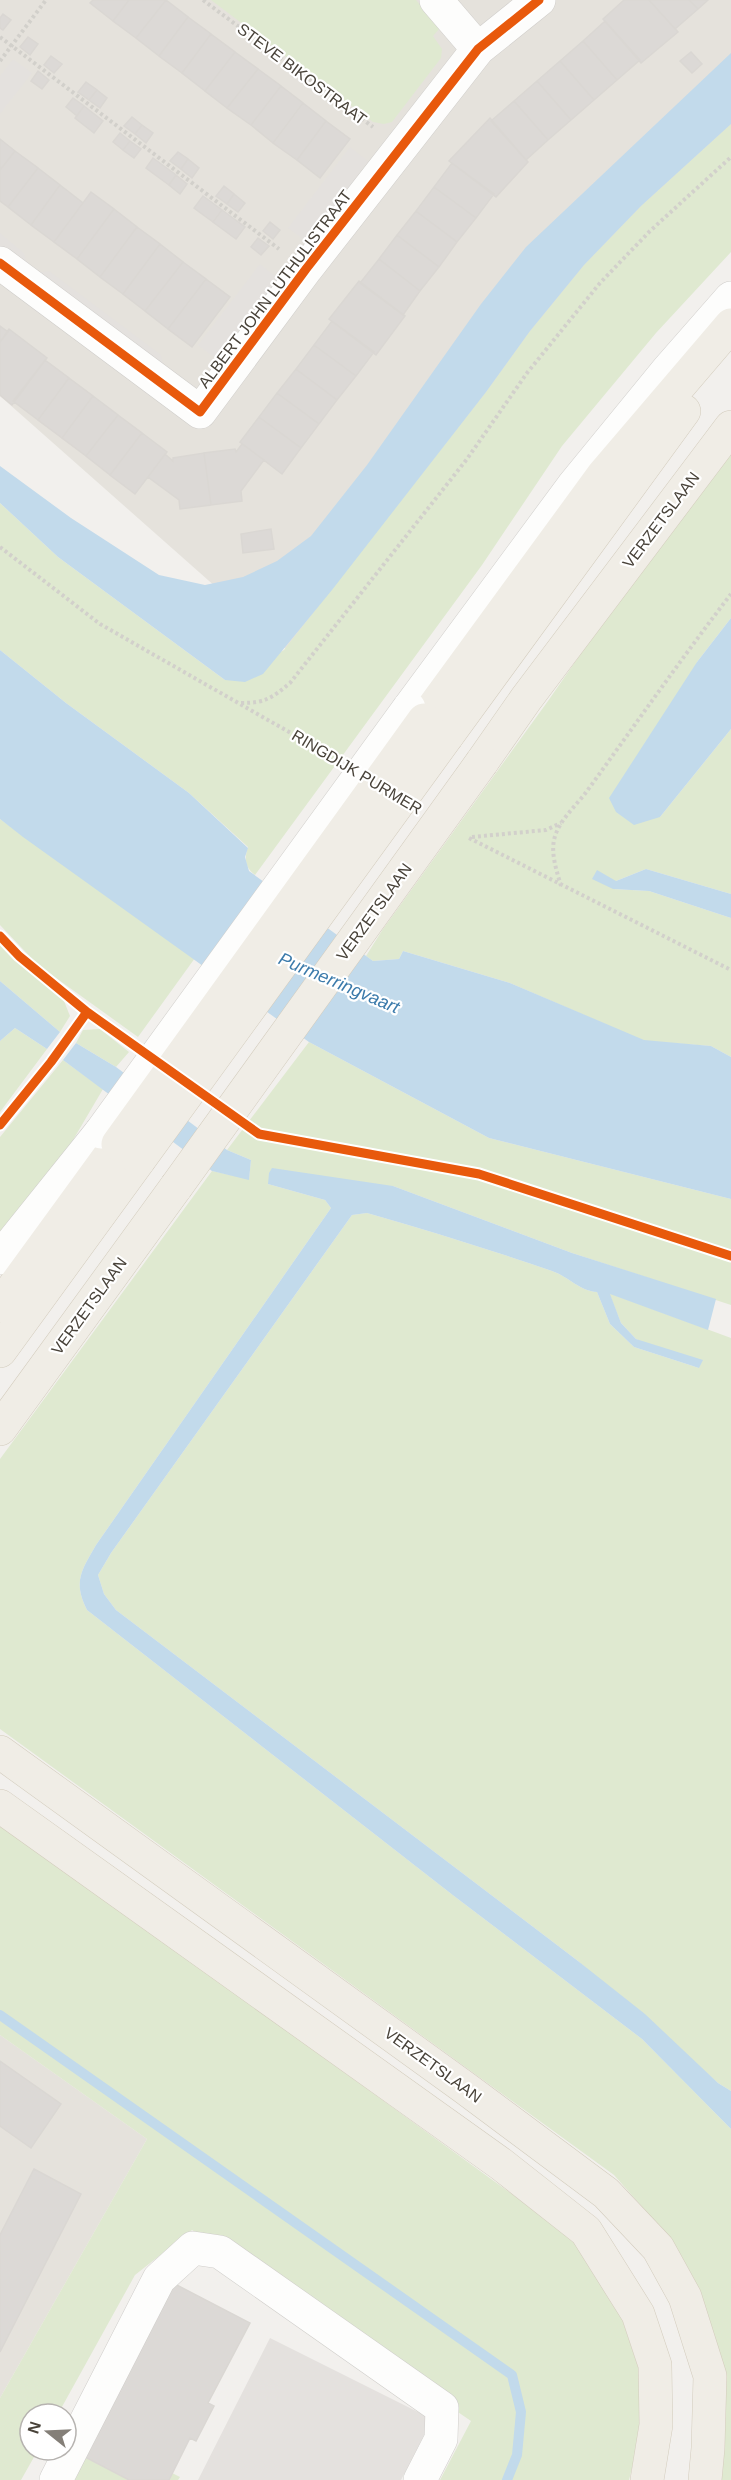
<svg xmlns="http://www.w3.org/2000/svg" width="731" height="2480" viewBox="0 0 731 2480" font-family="Arial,sans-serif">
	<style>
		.residential { fill: #e5e2dc }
		.green { fill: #dfe9d0 }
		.parking { fill: #e4e1de }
		.water { fill: #c2daeb }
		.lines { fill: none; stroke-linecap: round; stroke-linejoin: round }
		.stream { stroke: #c2daeb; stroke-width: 10 }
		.building { fill: #dcd9d6; stroke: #dad7d3; stroke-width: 1.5 }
		.minor-casing { stroke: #d0cecb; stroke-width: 34 }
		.major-casing { stroke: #d3ccbd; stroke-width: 34 }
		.path { stroke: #d2d0cb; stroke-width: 4; stroke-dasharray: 3 3; stroke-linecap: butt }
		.minor { stroke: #fdfdfc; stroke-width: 33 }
		.major { stroke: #f0ede6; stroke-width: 33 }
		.minor-bridge-casing { stroke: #d0cecb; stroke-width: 34; stroke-linecap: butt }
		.major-bridge-casing { stroke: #d3ccbd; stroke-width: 34; stroke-linecap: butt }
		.minor-bridge { stroke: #fdfdfc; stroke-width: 33 }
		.major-bridge { stroke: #f0ede6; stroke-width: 33 }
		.cycleway-casing { stroke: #fff; stroke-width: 13 }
		.cycleway { stroke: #e8590c; stroke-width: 9 }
		.labels { text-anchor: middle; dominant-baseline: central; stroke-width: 4.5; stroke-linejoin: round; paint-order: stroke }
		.street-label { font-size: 16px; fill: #484239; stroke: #fff }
		.water-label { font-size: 18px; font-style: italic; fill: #3c7bab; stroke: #fff }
	</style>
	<rect width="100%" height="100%" fill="#f2f0ed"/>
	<path class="residential" d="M0,0H731V235L312,672L0,396Z
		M0,2035L147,2139L0,2398Z"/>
	<path class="green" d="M211,0H416L440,28L433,36L442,49L441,58L392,122L384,124L373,122Z
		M731,124V252L656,333L562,446L482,565L255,875C245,868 244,858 248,847L189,793L66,703L0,650V503L58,557L225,680L284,650L486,392L530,331L584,265L641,206Z
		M731,449V618L697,662L660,817L731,729V894L646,869L616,881L613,889L649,891L731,918V1057L711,1046L644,1041L510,983L403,951L399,959L373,961L366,956L383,929L548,701L684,505Z
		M0,819L195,958L138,1037L38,965L0,925Z
		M0,945L64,1001L70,1016L60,1032L0,981Z
		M15,1028L47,1049L0,1112V1041Z
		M100,1029L129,1052L116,1067L76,1043L83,1030Z
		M309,1042L489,1138L731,1199V1305L572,1253L393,1186L268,1184L325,1200L331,1208L96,1545C81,1571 73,1582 87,1610L454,1896L642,2039L731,2129V2480H715L724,2378L659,2226L614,2175L0,1729V1459L212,1171L249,1179L251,1160L227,1150Z
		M63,1060L103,1089L66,1152L0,1240V1137Z
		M367,1213C430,1231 491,1250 552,1271C569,1277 580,1291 597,1292L610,1324L634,1347L699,1368L636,1339L621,1323L609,1293L731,1338V2091L718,2083L578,1961L116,1610L104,1594L98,1575L111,1553L352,1215Z
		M0,1822L575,2240L631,2334L642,2386L639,2440L629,2480H440L471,2421L192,2230L135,2275L58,2414H30V2450H38L21,2480H0V2398L147,2139L0,2035Z
		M97,2435L180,2477L178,2480H74Z"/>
	<path class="parking" d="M13,59L32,73L0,114V76Z
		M350,147L368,161L307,242L288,228Z
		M0,233L24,253L28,269L0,248Z
		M260,264L279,279L218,360L198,345Z
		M49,271L161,355L165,372L32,273Z
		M270,2338L432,2419L401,2480H198Z"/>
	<path class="water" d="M731,53V124L641,206L584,265L530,331L486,392L332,590L263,674L245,682L225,680L58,557L0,503V466L71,518L159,575L205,585L243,577L277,561L311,536L367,465L481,304L526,247Z
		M731,618V729L660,817L634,825L616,812L609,798L697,662Z
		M0,650L66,703L189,793L248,848L245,857L249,871L373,961L399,959L403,951L510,983L644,1040L711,1046L731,1057V1199L489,1138L309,1042L23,837L0,819Z
		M646,869L731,894V918L649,891L613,889L592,879L597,870L616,881Z
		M0,981L60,1032L47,1049L15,1028L0,1041Z
		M76,1043L116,1067L227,1150L251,1160L249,1180L212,1171L63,1060Z
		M272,1168L393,1186L572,1253L716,1299L708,1330L610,1294L621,1323L636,1339L703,1360L699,1368L634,1347L610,1324L597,1292C580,1291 569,1277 552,1271C491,1250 430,1231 367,1213L352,1215L111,1553L98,1575L104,1594L116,1610L578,1961L645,2014L718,2083L731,2091V2129L642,2039L454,1896L87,1610C73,1582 81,1571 96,1545L331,1208L325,1200L268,1184L269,1173Z"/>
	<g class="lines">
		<path class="stream" d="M0,2015L512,2375L521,2412L517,2455L507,2480"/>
	</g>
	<path class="building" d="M93,0H129L113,21L90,3Z
		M129,0H166L136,38L113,21Z
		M166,0L188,17L159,56L136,38Z
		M624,0H649L678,32L641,63L603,19Z
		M649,0H689L698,9L675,29Z
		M689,0H708L698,9Z
		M3,14L11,20L3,30L0,28V18Z
		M188,17L211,34L182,73L159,56Z
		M605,21L640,60L617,80L583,41Z
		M211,34L235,52L205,91L182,73Z
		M28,37L38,44L30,55L20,47Z
		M583,41L617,80L594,100L560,61Z
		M235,52L258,69L227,108L205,91Z
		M691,52L702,64L692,73L680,61Z
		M51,56L62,64L54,73L44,65Z
		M560,61L594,100L571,120L537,81Z
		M258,69L281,86L251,125L227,108Z
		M38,71L49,80L42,89L31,81Z
		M537,81L571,120L548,140L514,101Z
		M86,82L97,90L89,100L78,92Z
		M281,86L303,103L273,143L251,125Z
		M97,90L107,98L100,108L89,100Z
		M73,98L84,106L77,116L66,107Z
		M514,101L548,140L526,160L491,121Z
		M303,103L326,121L297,160L273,143Z
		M84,106L103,121L94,133L75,118Z
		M132,117L142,125L135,134L124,126Z
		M490,118L528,162L496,197L449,161Z
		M326,121L350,139L320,178L297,160Z
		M142,125L153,133L146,143L135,134Z
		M120,133L130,141L123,150L113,142Z
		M0,139L15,151L0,170Z
		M130,141L141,149L134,158L123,150Z
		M15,151L38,168L8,207L0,201V170Z
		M178,152L188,159L181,169L170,161Z
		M153,158L176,175L169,185L146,168Z
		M188,159L199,168L192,178L181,169Z
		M452,163L494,194L476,218L434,187Z
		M38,168L60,185L31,225L8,207Z
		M176,175L187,184L180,194L169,185Z
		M60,185L83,203L54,242L31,225Z
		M224,186L234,194L227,204L216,196Z
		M434,187L476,218L457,242L416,211Z
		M91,192L114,209L77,259L54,242Z
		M234,194L245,203L238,212L227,204Z
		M203,196L222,210L213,222L194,208Z
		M114,209L137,227L100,277L77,259Z
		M222,210L245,227L236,239L213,222Z
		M416,211L457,242L439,267L397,235Z
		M270,222L280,230L273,239L263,231Z
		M137,227L160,244L123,294L100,277Z
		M397,235L439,267L420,291L379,259Z
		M258,238L269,246L261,255L251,247Z
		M160,244L183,262L145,311L123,294Z
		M379,259L420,291L403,315L360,283Z
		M183,262L206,279L168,329L145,311Z
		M206,279L230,297L192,347L168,329Z
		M359,281L405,316L376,355L329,319Z
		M332,321L374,352L356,376L314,345Z
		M0,326L8,332L0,342Z
		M9,329L47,358L12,405L0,395V342Z
		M314,345L356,376L337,400L296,369Z
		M45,360L69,378L38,420L13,401Z
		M296,369L337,400L319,424L277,393Z
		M69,378L93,396L62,438L38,420Z
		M277,393L319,424L301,448L259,417Z
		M93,396L118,415L86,456L62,438Z
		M118,415L142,433L110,475L86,456Z
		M259,417L301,448L282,474L240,442Z
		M142,433L167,452L135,494L110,475Z
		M242,444L264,460L241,491L242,501L211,505L204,453L235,449L236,452Z
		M204,453L211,505L180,509L179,500L148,477L165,454L173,461V458Z
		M271,529L274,549L243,553L241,534Z
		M0,2061L61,2104L31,2148L0,2126Z
		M34,2169L81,2194L0,2352V2235Z
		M171,2282L250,2323L208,2403L214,2406L196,2441L190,2438L169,2480H129L83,2456Z"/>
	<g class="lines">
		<defs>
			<path id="minor" d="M436,0L478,49
				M0,263L200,412L306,269L478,49L539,0
				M409,708L573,486L667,371L731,298
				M0,1258L101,1132
				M56,2480L159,2279L193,2248L220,2252L442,2408L441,2439L420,2480"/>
			<path id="major" d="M424,720L603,475L731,325
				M447,736L684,411
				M482,762L526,699L731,427
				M0,1306L118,1144
				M0,1351L139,1160
				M0,1429L176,1187
				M0,1752L465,2088L606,2193L658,2248L685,2297L710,2376L708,2448L705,2480
				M0,1806L501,2164L586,2231L638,2314L655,2365L656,2425L647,2480"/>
		</defs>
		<use href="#minor" class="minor-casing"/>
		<use href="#major" class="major-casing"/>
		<path class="path" d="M203,0L373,127
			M0,37L279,249
			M0,61L46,0
			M0,547L100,624L331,756
			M241,703C265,703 272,698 290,683L467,459L527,373L600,283L650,231L731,157
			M472,837L546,830L561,823
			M469,838L731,970
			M561,886C557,872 551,855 554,840C558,821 576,806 587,791C635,725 681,659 731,594"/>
		<use href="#minor" class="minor"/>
		<use href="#major" class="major"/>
		<defs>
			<path id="minor-bridge" d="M101,1132L409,708"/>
			<path id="major-bridge" d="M118,1144L424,720
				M139,1160L447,736
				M176,1187L482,762"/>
		</defs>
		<use href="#minor-bridge" class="minor-bridge-casing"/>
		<use href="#major-bridge" class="major-bridge-casing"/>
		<use href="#minor-bridge" class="minor-bridge"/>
		<use href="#major-bridge" class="major-bridge"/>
		<defs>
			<path id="cycleway" d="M0,263L200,412L306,269L478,49L539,0
				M0,936L19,956L87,1012L259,1134L479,1174L731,1256
				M0,1125L51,1062L87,1012"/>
		</defs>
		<use href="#cycleway" class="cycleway-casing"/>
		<use href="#cycleway" class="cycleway"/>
	</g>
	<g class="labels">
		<g class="street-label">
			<text transform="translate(302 74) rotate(37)">STEVE BIKOSTRAAT</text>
			<text transform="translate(275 289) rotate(-53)">ALBERT JOHN LUTHULISTRAAT</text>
			<text transform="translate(661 520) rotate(-53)">VERZETSLAAN</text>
			<text transform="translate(357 772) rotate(31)">RINGDIJK PURMER</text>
			<text transform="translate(374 912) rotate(-54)">VERZETSLAAN</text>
			<text transform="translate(89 1306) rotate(-54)">VERZETSLAAN</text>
			<text transform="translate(433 2065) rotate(36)">VERZETSLAAN</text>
		</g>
		<g class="water-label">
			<text transform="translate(339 983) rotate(23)">Purmerringvaart</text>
		</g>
	</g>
	<g transform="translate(48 2432) rotate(288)"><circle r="28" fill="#ffffff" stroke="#b6b3b0" stroke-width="1.5"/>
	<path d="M0-4.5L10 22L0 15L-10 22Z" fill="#847f78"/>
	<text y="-9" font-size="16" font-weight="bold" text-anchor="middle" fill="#484239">N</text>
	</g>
</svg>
